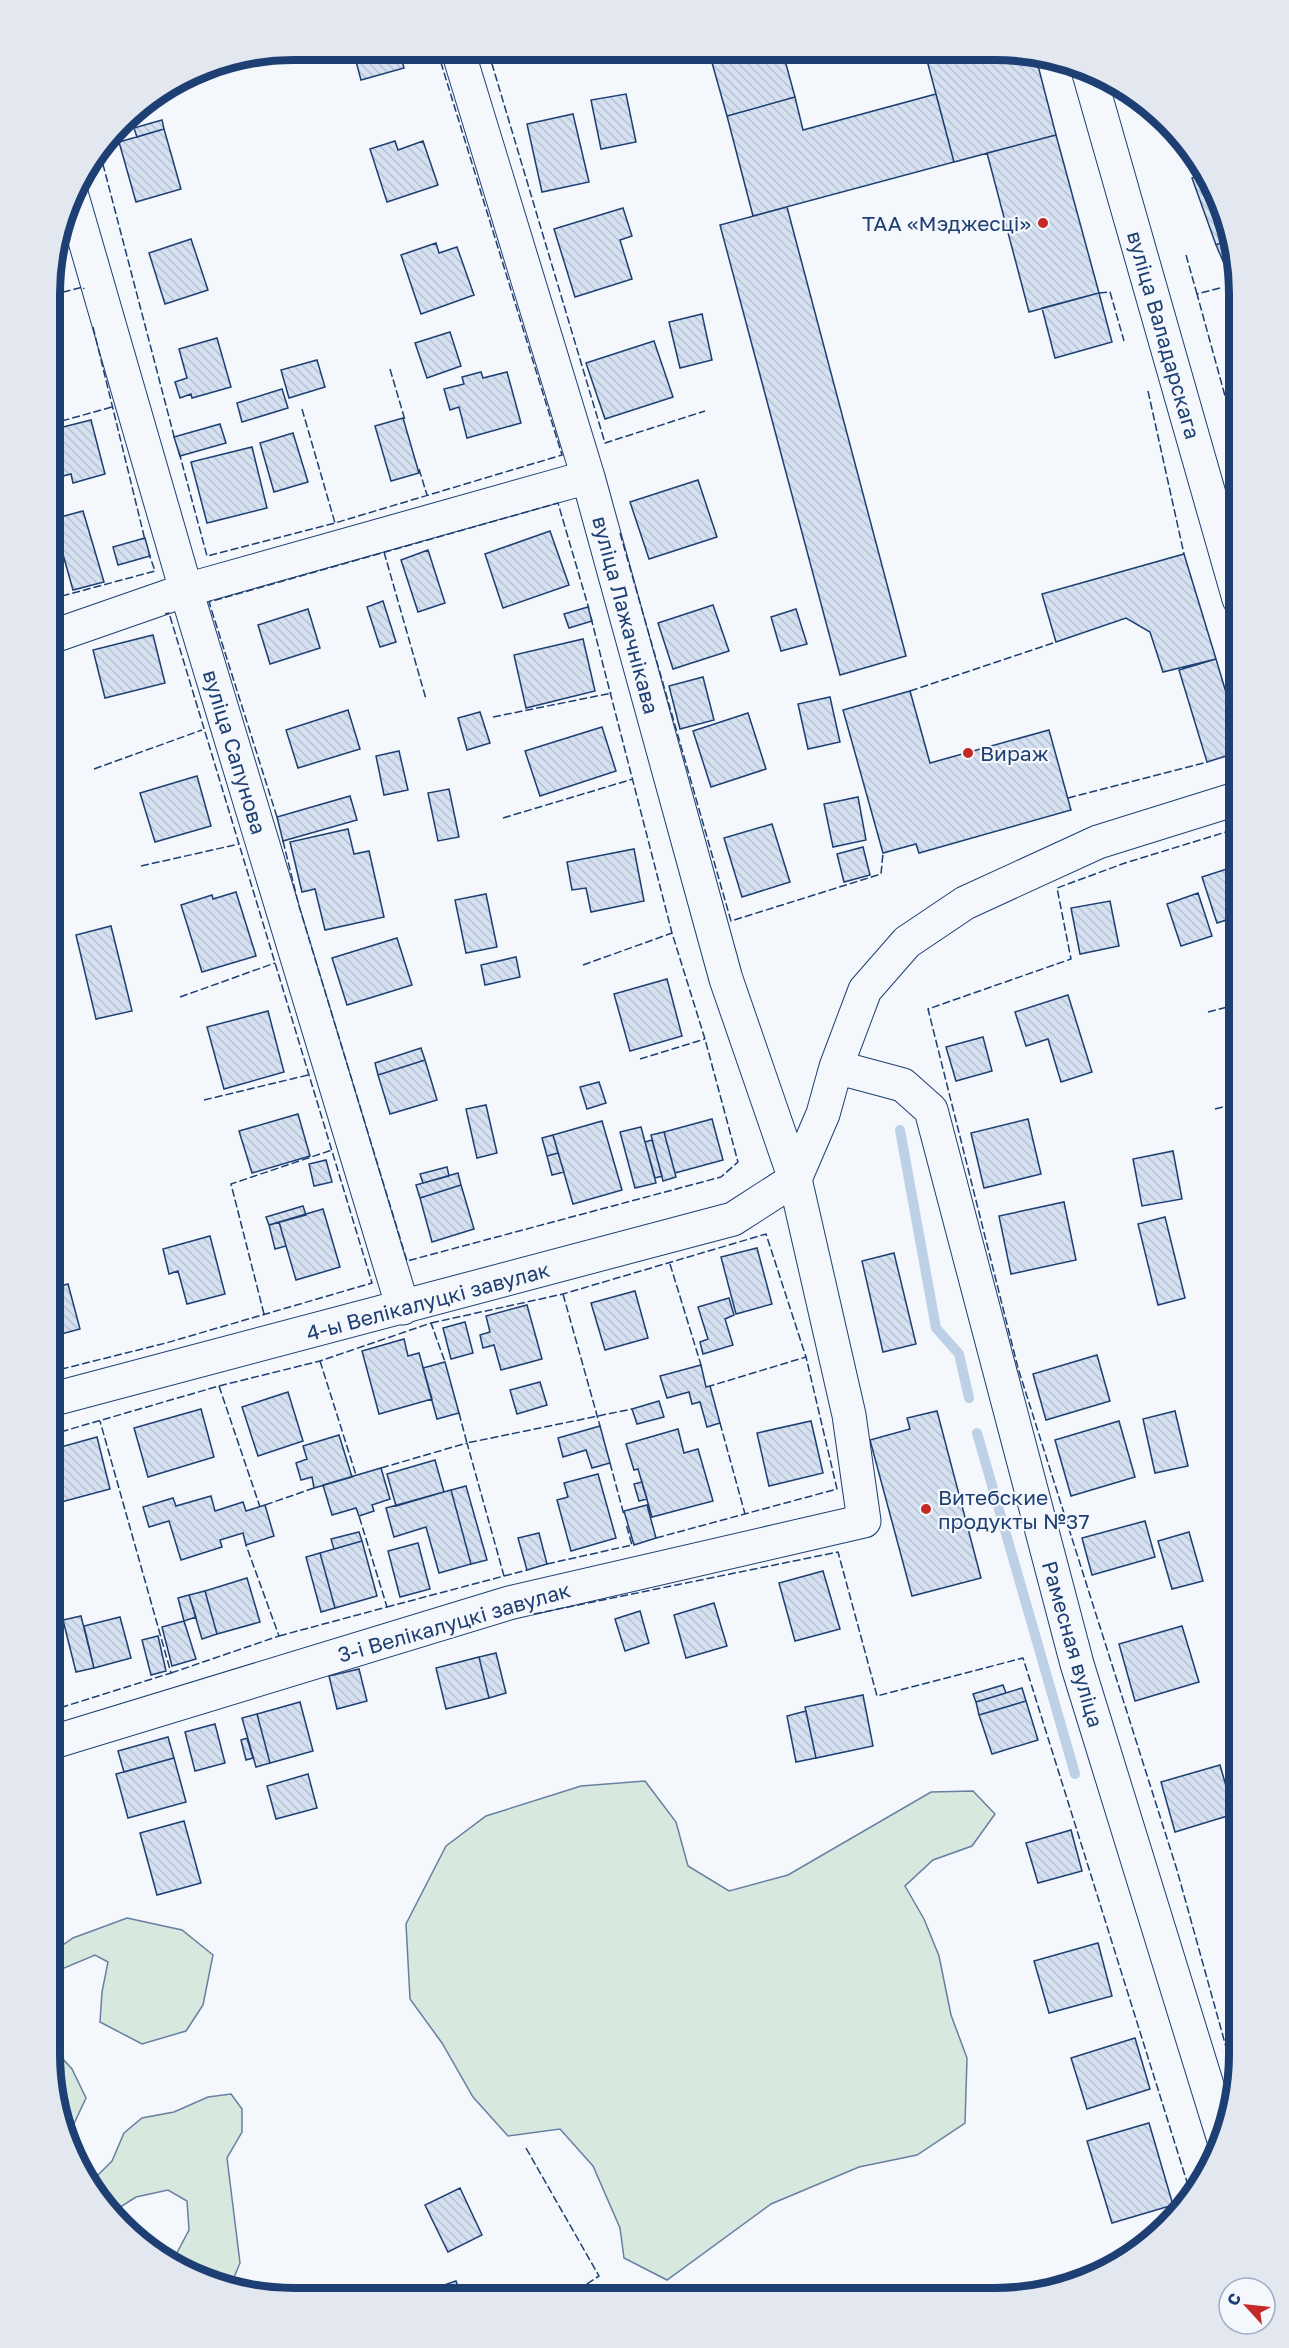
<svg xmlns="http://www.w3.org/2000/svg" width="1289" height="2348" viewBox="0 0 1289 2348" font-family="'Golos Text',sans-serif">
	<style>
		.green { fill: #d7e8df; stroke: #687fa3; stroke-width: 1.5 }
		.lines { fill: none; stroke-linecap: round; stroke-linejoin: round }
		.stream { stroke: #bed0e5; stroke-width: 10 }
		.building { fill: url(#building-back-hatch); stroke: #1d3f73; stroke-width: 1.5 }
		.street-casing { stroke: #1d3f73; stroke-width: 35 }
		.street { stroke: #f4f7fb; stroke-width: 33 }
		.fence { stroke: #1d3f73; stroke-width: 1.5; stroke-dasharray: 8 3; stroke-linecap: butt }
		.poi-dot { fill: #c62828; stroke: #f4f7fb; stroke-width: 2 }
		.labels { text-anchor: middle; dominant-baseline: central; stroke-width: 4.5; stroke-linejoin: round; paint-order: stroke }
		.poi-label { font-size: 21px; fill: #1d3f73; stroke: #f4f7fb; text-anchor: start }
		.street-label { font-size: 21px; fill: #1d3f73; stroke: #f4f7fb }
		.rim { fill: none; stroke: #1d3f73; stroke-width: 8 }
	</style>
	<defs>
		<pattern id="building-back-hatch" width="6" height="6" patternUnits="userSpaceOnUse" patternTransform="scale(1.5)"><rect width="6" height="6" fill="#d5e0f0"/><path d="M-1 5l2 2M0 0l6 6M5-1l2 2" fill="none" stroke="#b6c1d1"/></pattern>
	</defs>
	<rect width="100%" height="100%" fill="#f4f7fb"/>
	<path class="green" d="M645,1781L676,1822L688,1866L729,1891L788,1875L931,1792L973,1791L995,1814L972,1846L933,1860L905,1886L924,1919L939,1956L951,2015L967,2058L965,2123L917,2155L859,2167L771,2204L667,2280L624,2258L620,2228L593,2166L560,2129L508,2136L473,2097L442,2043L410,1999L406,1924L446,1846L486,1816L581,1786Z
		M127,1918L182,1930L213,1955L203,2005L186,2031L142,2044L100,2022L102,1992L108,1962L95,1955L64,1968L50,1994V1954L73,1938Z
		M50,2045L72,2069L86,2098L71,2130L63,2134Z
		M231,2094L242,2109V2132L227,2158L240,2263L230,2287L186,2273L171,2264L189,2230L187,2201L168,2190L136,2197L111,2213L88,2185L112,2161L124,2133L142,2118L174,2112L208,2097Z"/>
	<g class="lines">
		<path class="stream" d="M900,1130L936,1328L959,1354L969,1398
			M977,1433L1075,1774"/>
	</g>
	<path class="building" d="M353,50H399L404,68L361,80Z
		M709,52L783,53L795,97L727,116Z
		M925,53L1035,54L1056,135L954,162Z
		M626,94L636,142L601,149L591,100Z
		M936,94L954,162L753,216L727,116L795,97L803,130Z
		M573,114L589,182L542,192L527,124Z
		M162,120L164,129L137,137L134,128Z
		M164,129L181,189L136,202L119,142Z
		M1056,135L1099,293L1029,312L987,153Z
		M395,141L398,150L423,141L438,185L387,202L370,149Z
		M1206,173L1226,215L1230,239L1216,245L1192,178Z
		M787,207L906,656L840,675L720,225Z
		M623,208L632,236L620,240L632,279L575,297L554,229Z
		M191,239L208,290L165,304L149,253Z
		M1230,239L1233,256L1223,261L1216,245Z
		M436,243L439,253L457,247L474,295L421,314L401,255Z
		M1099,293L1112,342L1055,358L1042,308Z
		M702,314L712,360L680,368L669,322Z
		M450,332L461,366L427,378L415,343Z
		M217,338L231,387L192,398L191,394L180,398L175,382L187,378L179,349Z
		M654,341L673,397L605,419L586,363Z
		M317,360L325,387L289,398L281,370Z
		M481,372L483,378L507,372L521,423L467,438L459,407L450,410L444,389L464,384L462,377Z
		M51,379L58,398L51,401Z
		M282,389L288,408L242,422L237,403Z
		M403,418L419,473L391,481L375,426Z
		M91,420L105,474L73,483L71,474L51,479V430Z
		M220,424L226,443L180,456L174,437Z
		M293,433L308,482L274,492L260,443Z
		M252,447L267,508L207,523L191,462Z
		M698,480L717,537L649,559L630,502Z
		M83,511L104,582L73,590L53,519Z
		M550,531L569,585L503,608L485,554Z
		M145,538L150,556L118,565L113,547Z
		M428,550L445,603L418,612L401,560Z
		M1184,554L1216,659L1163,672L1150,632L1126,618L1056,642L1042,594Z
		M383,601L396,642L380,647L367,607Z
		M713,605L729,651L673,669L658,623Z
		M588,607L592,621L569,628L564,614Z
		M308,609L320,648L270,664L258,625Z
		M796,609L807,644L781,651L771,617Z
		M153,635L165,683L105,698L93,650Z
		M583,639L595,691L526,708L514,655Z
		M1216,659L1239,736V752L1207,762L1179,670Z
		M703,677L714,720L680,729L669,686Z
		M910,691L930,763L1049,730L1071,810L919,853L916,844L883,853L843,710Z
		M830,697L840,742L808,749L798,704Z
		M348,710L360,749L298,768L286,730Z
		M480,712L490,743L467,750L458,718Z
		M748,713L766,769L711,787L693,731Z
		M602,727L616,771L540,796L525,751Z
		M399,751L408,790L384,795L376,756Z
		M197,776L211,826L155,842L140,793Z
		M449,789L459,837L438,841L428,793Z
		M350,796L357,820L283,841L277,817Z
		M858,797L866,840L833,847L824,804Z
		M772,824L790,882L742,897L724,838Z
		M348,829L354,854L369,851L384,917L325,930L315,889L302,892L290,842Z
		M863,847L870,875L844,882L837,854Z
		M634,849L644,901L591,912L586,888L572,890L567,862Z
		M1239,865V916L1217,923L1202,877Z
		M236,892L256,956L202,972L181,905L212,895L213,899Z
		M1198,893L1212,936L1181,946L1167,904Z
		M486,894L497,947L466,953L455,900Z
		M1110,901L1119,946L1080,954L1071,908Z
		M111,926L132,1011L96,1019L76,935Z
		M397,938L412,985L347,1005L332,958Z
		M516,957L520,977L485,985L481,965Z
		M667,979L682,1036L630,1051L614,994Z
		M1068,995L1092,1072L1061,1082L1048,1039L1026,1046L1015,1012Z
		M268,1011L284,1072L224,1089L207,1027Z
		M983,1037L992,1071L956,1081L946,1047Z
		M421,1048L425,1060L378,1075L375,1063Z
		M425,1060L437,1100L390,1114L378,1075Z
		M599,1082L606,1103L587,1109L580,1087Z
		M486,1105L497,1153L477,1158L466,1109Z
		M298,1114L310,1156L252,1173L239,1131Z
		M712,1119L723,1160L675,1173L664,1132Z
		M1028,1119L1041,1174L984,1188L971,1133Z
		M602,1121L622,1190L573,1204L553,1135Z
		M641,1127L656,1183L635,1188L620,1132Z
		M1239,1129V1153L1233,1131Z
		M664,1132L676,1177L663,1181L651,1135Z
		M553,1135L558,1153L547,1156L542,1138Z
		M652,1140L662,1176L655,1178L645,1142Z
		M1173,1151L1182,1199L1142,1206L1133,1159Z
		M558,1153L564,1172L552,1175L547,1156Z
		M1239,1155V1189L1236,1190L1226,1159Z
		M326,1160L332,1182L314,1186L309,1164Z
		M447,1167L449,1176L423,1183L420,1174Z
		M458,1173L461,1185L420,1198L416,1185Z
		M461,1185L474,1229L432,1242L420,1198Z
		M1064,1202L1076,1260L1011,1274L999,1216Z
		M303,1206L306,1215L269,1225L266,1217Z
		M323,1209L340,1267L296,1280L279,1222Z
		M1165,1217L1185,1298L1158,1305L1138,1224Z
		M279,1222L286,1246L275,1249L269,1225Z
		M210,1236L225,1294L187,1304L178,1271L169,1274L163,1249Z
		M757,1248L772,1304L736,1314L721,1257Z
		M894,1253L916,1344L883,1352L862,1261Z
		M68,1284L80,1329L50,1337V1289Z
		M635,1291L648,1338L605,1350L591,1303Z
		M729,1298L734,1315L725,1319L733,1345L703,1354L700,1342L708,1339L698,1307Z
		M527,1305L542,1359L501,1370L494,1345L483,1348L480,1335L490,1332L486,1316Z
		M465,1322L473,1353L451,1359L443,1328Z
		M404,1339L408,1356L419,1353L432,1399L379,1414L362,1351Z
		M1097,1355L1110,1401L1046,1420L1033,1374Z
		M445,1362L459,1413L437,1419L423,1368Z
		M701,1365L706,1387L710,1386L720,1423L707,1427L700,1402L692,1404L689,1392L667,1398L660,1376Z
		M540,1382L547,1405L517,1414L510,1390Z
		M288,1392L303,1441L258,1456L242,1407Z
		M659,1401L664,1417L637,1424L632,1409Z
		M201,1409L214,1457L148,1477L134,1428Z
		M937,1411L981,1578L912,1596L870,1440L910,1429L907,1418Z
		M1175,1411L1188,1466L1155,1473L1143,1419Z
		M811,1421L823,1473L769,1486L757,1433Z
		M1119,1421L1135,1477L1071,1496L1055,1440Z
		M600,1426L610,1463L592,1468L586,1450L563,1457L558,1438Z
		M678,1429L684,1453L698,1449L713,1501L652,1517L638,1469L634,1470L626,1444Z
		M339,1435L352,1477L314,1488L312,1477L301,1480L296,1463L307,1459L303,1446Z
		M97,1437L110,1489L50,1505V1450Z
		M435,1460L444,1492L396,1506L387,1474Z
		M381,1468L390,1499L372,1505L374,1511L359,1516L356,1508L332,1515L323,1485Z
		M598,1474L616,1538L571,1551L557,1500L568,1497L564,1483Z
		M642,1482L647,1499L639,1501L634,1484Z
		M466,1486L487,1560L471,1564L451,1490Z
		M451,1490L471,1564L439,1573L426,1527L394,1537L386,1508Z
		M211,1496L215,1511L243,1502L246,1511L265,1505L274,1536L246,1545L243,1533L220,1540L222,1547L181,1560L169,1521L149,1527L143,1507L173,1498L176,1506Z
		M647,1505L656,1538L634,1545L624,1511Z
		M1145,1521L1155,1557L1092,1575L1082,1538Z
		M359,1532L362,1541L334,1549L331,1539Z
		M1189,1532L1203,1581L1172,1589L1158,1541Z
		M539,1533L547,1564L527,1570L518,1538Z
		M362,1541L377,1596L335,1608L320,1553Z
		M418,1543L430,1589L400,1597L388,1551Z
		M320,1553L335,1608L321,1612L306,1557Z
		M823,1571L840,1629L795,1641L779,1583Z
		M247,1578L260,1622L217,1634L205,1591Z
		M205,1591L217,1634L202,1639L189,1595Z
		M189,1595L196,1617L184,1621L178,1598Z
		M714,1603L727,1646L686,1658L674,1615Z
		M640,1611L649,1643L625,1651L615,1619Z
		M81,1616L94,1668L76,1672L63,1620Z
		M120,1617L131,1658L94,1668L84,1626Z
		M184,1621L196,1659L172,1666L162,1627Z
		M1182,1626L1199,1682L1135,1701L1119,1644Z
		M158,1636L166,1671L151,1675L142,1640Z
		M496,1653L506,1693L489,1698L479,1657Z
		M479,1657L489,1698L446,1709L436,1668Z
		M359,1669L367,1701L337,1709L329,1676Z
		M1003,1685L1006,1693L976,1702L973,1694Z
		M1022,1688L1026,1701L979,1715L976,1702Z
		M863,1695L873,1746L816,1758L805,1707Z
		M1026,1701L1038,1740L992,1754L979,1715Z
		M300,1702L313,1751L270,1763L257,1714Z
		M806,1711L816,1758L796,1762L787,1716Z
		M257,1714L270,1763L256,1767L242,1718Z
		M215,1724L225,1763L195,1771L185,1732Z
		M168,1737L174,1758L124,1772L118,1751Z
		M247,1738L253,1758L246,1760L241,1740Z
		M174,1758L186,1802L128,1818L116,1774Z
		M1220,1765L1234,1814L1175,1832L1161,1782Z
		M308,1774L317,1808L276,1819L267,1786Z
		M50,1790L59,1823L50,1825Z
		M184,1821L201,1883L157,1895L140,1833Z
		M59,1823L61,1833L50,1836V1825Z
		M1071,1830L1082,1871L1038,1883L1026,1843Z
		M1098,1943L1112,1996L1049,2013L1034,1961Z
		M1239,1999V2021L1232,2001Z
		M1135,2038L1150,2089L1087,2109L1071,2058Z
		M1149,2123L1173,2205L1112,2223L1087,2141Z
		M460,2188L482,2235L448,2252L425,2205Z
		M128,2225L136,2240L123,2227Z
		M456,2281L462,2297H409Z"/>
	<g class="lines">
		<defs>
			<path id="street" d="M1088,70L1239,599
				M72,196L186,590L403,1308
				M51,637L186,590L588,477
				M836,1067L903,1085L931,1110L1077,1664L1223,2137
				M795,1179L823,1114L836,1067L865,990L907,942L965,903L1098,842L1239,798
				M50,1400L733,1219L795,1179
				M50,1743L509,1603L864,1521L849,1415L795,1179L726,979L588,477L458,51"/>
		</defs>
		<use href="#street" class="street-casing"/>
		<use href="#street" class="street"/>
		<path class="fence" d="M535,51L492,64L605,443L705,411
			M100,153L175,440
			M1186,255L1197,294
			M1220,288L1197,294L1233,425L1239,423
			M1099,293L1110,292L1124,341
			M52,295L83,287L84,289
			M93,327L145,540
			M390,369L405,420
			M1148,391L1184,554
			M302,409L335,523
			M51,424L112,407
			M1233,425L1239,447
			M179,452L207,556L335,523L562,455L437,50
			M419,469L427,495
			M620,533L731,921L881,874L883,853
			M384,552L426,699
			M51,599L155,571L149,554
			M910,691L1056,642
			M493,717L612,693
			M94,769L202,730
			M1068,798L1207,762
			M277,817L209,602L558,503L589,609
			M503,818L633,779
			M283,841L299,906L407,1261L721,1177L738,1162L705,1039L672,933L591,618
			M141,866L239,844
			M583,965L672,933
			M180,997L275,963
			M1208,1012L1239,1004
			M640,1059L705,1039
			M204,1100L308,1075
			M1215,1109L1239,1103
			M670,1264L701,1365
			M563,1294L600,1426
			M264,1314L231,1184L332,1150
			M431,1323L563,1294L766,1234L806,1357L710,1386
			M320,1361L356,1475
			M50,1372L166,1343L372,1283L169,613L165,614
			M219,1386L260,1507
			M459,1413L467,1443L632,1409
			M720,1423L745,1514
			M50,1435L219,1386L320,1361L431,1323L445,1362
			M610,1463L624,1515
			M381,1468L467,1443L504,1576L387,1607
			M265,1505L314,1488
			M656,1538L837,1489L806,1357
			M547,1564L632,1545L626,1524
			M504,1576L527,1570
			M534,1614L838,1552L877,1696L1023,1658L1192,2198
			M279,1636L387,1607L359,1516
			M171,1673L279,1636L246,1545
			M50,1711L171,1673L100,1421
			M1236,2083L1177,1870L1018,1368L928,1009L1071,959L1057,888L1125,863L1239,828
			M526,2148L599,2276L567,2297"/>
	</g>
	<g class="poi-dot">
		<circle cx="1043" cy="223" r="6"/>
		<circle cx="968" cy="753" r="6"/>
		<circle cx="926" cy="1509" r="6"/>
	</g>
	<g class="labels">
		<g class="poi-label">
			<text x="1031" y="223" text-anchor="end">ТАА «Мэджесці»</text>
			<text x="980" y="753">Вираж</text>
			<text x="938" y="1497">Витебские<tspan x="938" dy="24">продукты №37</tspan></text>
		</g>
		<g class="street-label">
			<text transform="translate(1164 335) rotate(74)">вуліца Валадарскага</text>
			<text transform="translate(626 615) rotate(75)">вуліца Лажачнікава</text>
			<text transform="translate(235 752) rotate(73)">вуліца Сапунова</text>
			<text transform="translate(428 1301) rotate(-15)">4-ы Велікалуцкі завулак</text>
			<text transform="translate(454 1622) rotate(-16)">3-і Велікалуцкі завулак</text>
			<text transform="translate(1073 1644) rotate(74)">Рамесная вуліца</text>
		</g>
	</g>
	<path d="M0 0H1289V2348H0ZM294 60H995A234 234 0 0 1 1229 294V2054A234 234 0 0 1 995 2288H294A234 234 0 0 1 60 2054V294A234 234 0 0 1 294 60Z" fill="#e3e8f0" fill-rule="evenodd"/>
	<path class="rim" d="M294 60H995A234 234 0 0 1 1229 294V2054A234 234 0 0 1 995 2288H294A234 234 0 0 1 60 2054V294A234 234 0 0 1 294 60Z"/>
	<g transform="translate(1247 2306) rotate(297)"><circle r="28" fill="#f4f7fb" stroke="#9eadc5" stroke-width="1.5"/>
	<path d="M0-4.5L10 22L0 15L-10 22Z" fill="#c62828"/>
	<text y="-9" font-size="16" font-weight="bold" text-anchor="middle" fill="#1d3f73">С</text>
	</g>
</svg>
